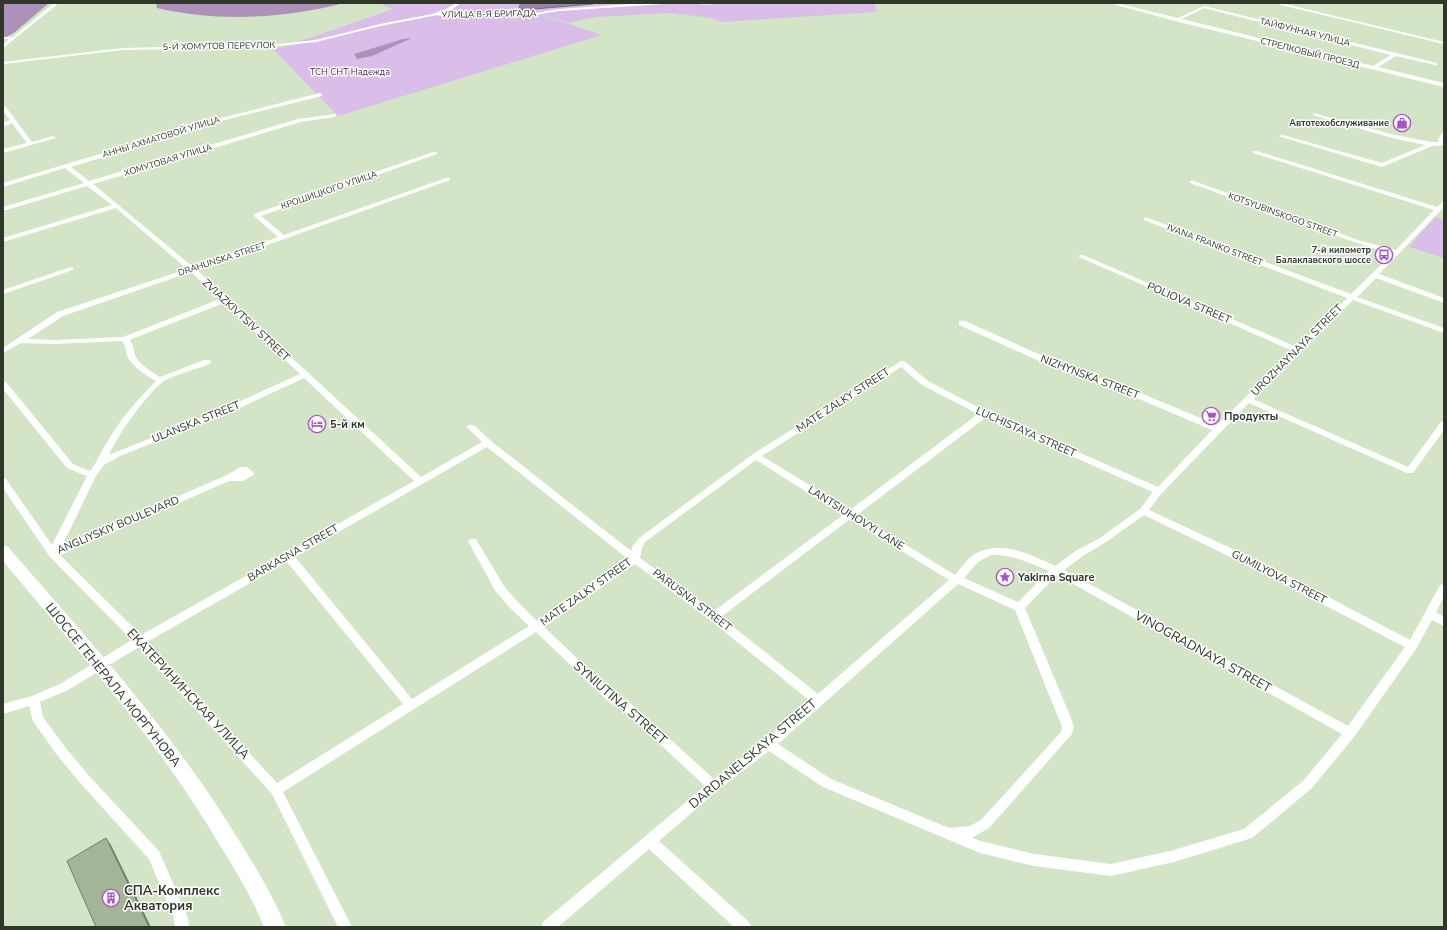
<svg xmlns="http://www.w3.org/2000/svg" width="1447" height="930" viewBox="0 0 1447 930" font-family="'Nunito Sans',sans-serif">
	<style>
		.green { fill: #dabde8 }
		.forest { fill: #ad91bb }
		.water { fill: #9c80aa; stroke: #7b6a84 }
		.lines { fill: none; stroke-linecap: round; stroke-linejoin: round }
		.street { fill: #fff; fill-rule: evenodd }
		.primary { fill: #fff; fill-rule: evenodd }
		.shaded-wall { fill: #737f6a }
		.building { fill: #a4b597; stroke: #737f6a }
		.labels { text-anchor: middle; dominant-baseline: central; stroke-width: 3; stroke-linejoin: round; paint-order: stroke }
		.far-street-label { font-size: 9px; fill: #2f362a; stroke: #fff }
		.far-park-label { font-size: 9px; fill: #4e295f; stroke: #fff }
		.far-poi-label { font-size: 9px; font-weight: bold; fill: #2f362a; stroke: #fff; text-anchor: end }
		.street-label { font-size: 11px; fill: #2f362a; stroke: #fff }
		.poi-label { font-size: 11px; font-weight: bold; fill: #2f362a; stroke: #fff; text-anchor: start }
		.near-street-label { font-size: 13px; fill: #2f362a; stroke: #fff }
		.near-poi-label { font-size: 13px; font-weight: bold; fill: #2f362a; stroke: #fff; text-anchor: start }
	</style>
	<rect width="100%" height="100%" fill="#d3e5c6"/>
	<path class="green" d="M378,3H874L877,12L721,22L712,18L671,13L595,17L569,23L540,14L436,15H541L602,35L338,116L273,49L414,20L292,44L393,9Z
		M1435,217L1444,220V258L1409,247Z"/>
	<path class="forest" d="M3,3H49L15,32L3,39Z
		M156,3H344C283,19 218,22 157,8Z
		M412,38L372,56L357,59L354,54L403,39Z"/>
	<path class="water" d="M521,3H592L593,4L522,10L519,7Z"/>
	<g class="lines">
		<path class="street" d="M54,3H59L3,48V45L9,39H3V37H13Z
			M456,3H461L450,11L441,14H529L559,9L644,3H666L664,4L559,11L529,16H440L438,15L380,26L316,42L269,47L123,50L3,64V62L123,48L269,45L316,40L380,24L432,14L446,9Z
			M697,3H715C711,5 701,5 697,3Z
			M1109,3H1116L1178,18L1204,6L1437,63V65H1435L1396,56L1378,67L1444,83V87L1175,21ZM1204,8L1391,55L1373,66L1182,19Z
			M1273,3H1281L1444,42V44Z
			M320,93L322,94V96L221,121L71,167L89,181L298,119L336,114V116L334,117L301,122L93,184L193,267L278,237L254,216V214L433,152H437V154L261,216L284,235L446,178H450V180L197,270L421,477L482,442L467,427L468,425H474L491,441L631,551L632,547L639,538L753,454L901,361H904L928,381L987,412L1158,487L1212,430L1132,396L1048,365L959,325V321H965L1054,361L1138,392L1217,425L1293,351L1079,257V255H1083L1297,347L1347,298L1144,220V218H1148L1351,294L1392,254L1357,243L1190,183V181H1194L1361,241L1396,250L1434,210L1253,153V151H1257L1437,207L1444,201V207L1379,274L1444,298V303L1376,278L1357,297L1444,328V333L1353,300L1253,399L1408,467L1441,422L1444,421V430L1413,473H1407L1249,403L1162,493L1149,510L1265,564L1410,640L1440,585L1444,584V597L1436,612L1444,617V626L1432,620L1416,649L1354,737L1311,789L1252,838L1174,862L1111,876L1034,866L980,853L823,787L769,751L718,790L659,841L749,922L751,927H734L649,849L558,927H541L543,922L705,786L620,707L611,704L536,632L283,792L352,927H338L272,794L139,647L68,690L40,702L43,717L65,747L90,777L159,851L188,918L189,927H175L174,918L149,859L82,785L57,755L33,721L29,706L3,714V704L32,696L60,684L132,640L50,557L3,488V478L6,479L52,545L87,476L67,468L3,389V382H6L73,464L90,471C98,461 102,449 109,439C122,417 138,399 156,381C145,375 133,367 127,356C125,349 127,348 122,341L55,344L21,343L3,353V348L57,312L187,269L116,208L3,242V238L112,205L87,186L3,211V207L84,183L65,168L3,187V183L217,119ZM191,272L220,299L123,337L55,340L28,339L63,316ZM224,303L300,374L225,408L109,455C119,433 145,396 164,381C172,376 199,368 210,364L211,362L210,360H204L160,377C151,371 139,365 135,355C133,348 134,345 129,340ZM901,367L922,385L978,414L850,510L762,456ZM304,378L414,481L141,635L60,555L229,481H243L255,474L247,467H241L225,476L62,546L96,476L104,465L120,456L231,412ZM985,418L1153,492L1140,509L1100,538L1077,550L1055,566C1031,555 1003,540 977,553C968,557 962,567 955,575L857,515ZM487,447L628,559L537,621L516,600L504,586L476,539H470L468,541L496,592L508,606L529,626L412,699L295,557ZM756,460L843,515L714,611L640,558L642,548L645,542ZM1144,515L1257,570L1405,647L1348,726L1064,570L1083,556L1106,542ZM850,519L949,580L818,694L721,617ZM991,555C1012,554 1030,563 1049,571L1018,602L964,578L978,562ZM287,562L403,704L277,783L147,642ZM635,564L710,620L810,701L765,740L714,779L627,700L618,697L544,627ZM1057,575L1342,734L1303,781L1244,829L1174,850L1111,864L1034,854L981,841L972,838L989,828L1072,734L1074,727L1071,718L1025,608ZM958,584L1015,610L1062,727L1061,732L981,820L970,826L949,828L831,779L778,744Z
			M3,105L5,106L32,142L53,136L56,138L3,153V149L27,143L12,123L3,127V123L10,120L3,111Z
			M1313,113L1395,135L1431,142H1439L1438,140L1442,133L1444,132V145L1432,146L1382,167L1278,136L1283,135L1382,163L1425,145L1392,138L1313,115Z
			M71,267L73,268V270L3,294V290Z"/>
		<path class="primary" d="M3,545L8,547C88,639 171,730 235,834C254,864 272,894 286,927H264C253,899 237,873 221,847C160,743 80,653 3,561Z"/>
	</g>
	<path class="shaded-wall" d="M106,838L111,845L151,927H149Z"/>
	<path class="building" d="M106,838L149,927H96L67,861Z"/>
	<defs>
		<symbol id="shop-ring" viewBox="-11 -11 22 22"><circle r="9.5" fill="#fff" stroke="#a557c8" stroke-width="1.5"/><path d="M-5-2.5h2.3a2.7 3.5 0 0 1 5.4 0H5L5.5 6h-11ZM-1.5-2.5h3a1.5 2.3 0 0 0-3 0Z" fill="#a557c8"/></symbol>
		<symbol id="bus-ring" viewBox="-11 -11 22 22"><circle r="9.5" fill="#fff" stroke="#a557c8" stroke-width="1.5"/><path d="M-5-6H5V4H4V6H2V4H-2V6H-4V4H-5ZM-3.5-4V0h7V-4ZM-3.5 1.2v1.5H-2V1.2ZM2 1.2v1.5H3.5V1.2Z" fill="#a557c8"/></symbol>
		<symbol id="supermarket-ring" viewBox="-11 -11 22 22"><circle r="9.5" fill="#fff" stroke="#a557c8" stroke-width="1.5"/><path d="M-6-5.5h2.5l.6 2H6L4.5 2H-2.5L-4.4-4H-6ZM-1.5 3.2a1.3 1.3 0 1 0 .1 0ZM3 3.2a1.3 1.3 0 1 0 .1 0Z" fill="#a557c8"/></symbol>
		<symbol id="hotel-ring" viewBox="-11 -11 22 22"><circle r="9.5" fill="#fff" stroke="#a557c8" stroke-width="1.5"/><path d="M-6-4.5h1.5V1H6V5H4.5V3h-9V5H-6ZM-4 0a1.8 1.8 0 1 1 3.6 0ZM.5 0V-2.5h3Q6-2.5 6 0Z" fill="#a557c8"/></symbol>
		<symbol id="sight-ring" viewBox="-11 -11 22 22"><circle r="9.5" fill="#fff" stroke="#a557c8" stroke-width="1.5"/><path d="M0-6L1.8-2.2L6-1.7L2.9 1.2L3.7 5.4L0 3.3L-3.7 5.4L-2.9 1.2L-6-1.7L-1.8-2.2Z" fill="#a557c8"/></symbol>
		<symbol id="building-ring" viewBox="-11 -11 22 22"><circle r="9.5" fill="#fff" stroke="#a557c8" stroke-width="1.5"/><path d="M-4-6H4V6H1V3H-1V6H-4ZM-2.5-4.3h1.7v1.8h-1.7ZM.8-4.3h1.7v1.8H.8ZM-2.5-1h1.7V.8h-1.7ZM.8-1h1.7V.8H.8Z" fill="#a557c8"/></symbol>
	</defs>
	<g fill-rule="evenodd">
		<use href="#shop-ring" x="1392" y="113" width="20" height="20"/>
		<use href="#bus-ring" x="1374" y="245" width="20" height="20"/>
		<use href="#supermarket-ring" x="1201" y="406" width="20" height="20"/>
		<use href="#hotel-ring" x="307" y="414" width="20" height="20"/>
		<use href="#sight-ring" x="995" y="567" width="20" height="20"/>
		<use href="#building-ring" x="101" y="888" width="20" height="20"/>
	</g>
	<g class="labels">
		<g class="far-street-label">
			<text transform="translate(489 14) rotate(-1)">УЛИЦА 8-Я БРИГАДА</text>
			<text transform="translate(1305 32) rotate(14)">ТАЙФУННАЯ УЛИЦА</text>
			<text transform="translate(219 46) rotate(-1)">5-Й ХОМУТОВ ПЕРЕУЛОК</text>
			<text transform="translate(1310 53) rotate(14)">СТРЕЛКОВЫЙ ПРОЕЗД</text>
			<text transform="translate(161 137) rotate(-17)">АННЫ АХМАТОВОЙ УЛИЦА</text>
			<text transform="translate(168 160) rotate(-17)">ХОМУТОВАЯ УЛИЦА</text>
			<text transform="translate(329 190) rotate(-19)">КРОШИЦКОГО УЛИЦА</text>
			<text transform="translate(1283 215) rotate(20)">KOTSYUBINSKOGO STREET</text>
			<text transform="translate(1215 245) rotate(21)">IVANA FRANKO STREET</text>
			<text transform="translate(222 259) rotate(-18)">DRAHUNSKA STREET</text>
		</g>
		<g class="far-park-label">
			<text x="350" y="72">ТСН СНТ Надежда</text>
		</g>
		<g class="far-poi-label">
			<text x="1389" y="123">Автотехобслуживание</text>
			<text x="1371" y="250">7-й километр<tspan x="1371" dy="10">Балаклавского шоссе</tspan></text>
		</g>
		<g class="street-label">
			<text transform="translate(1189 303) rotate(23)">POLIOVA STREET</text>
			<text transform="translate(246 320) rotate(43)">ZVIAZKIVTSIV STREET</text>
			<text transform="translate(1297 350) rotate(-45)">UROZHAYNAYA STREET</text>
			<text transform="translate(1090 377) rotate(21)">NIZHYNSKA STREET</text>
			<text transform="translate(843 400) rotate(-33)">MATE ZALKY STREET</text>
			<text transform="translate(196 422) rotate(-22)">ULANSKA STREET</text>
			<text transform="translate(1026 432) rotate(24)">LUCHISTAYA STREET</text>
			<text transform="translate(856 518) rotate(32)">LANTSIUHOVYI LANE</text>
			<text transform="translate(118 525) rotate(-23)">ANGLIYSKIY BOULEVARD</text>
			<text transform="translate(293 553) rotate(-30)">BARKASNA STREET</text>
			<text transform="translate(1279 577) rotate(27)">GUMILYOVA STREET</text>
			<text transform="translate(586 592) rotate(-35)">MATE ZALKY STREET</text>
			<text transform="translate(692 600) rotate(37)">PARUSNA STREET</text>
		</g>
		<g class="poi-label">
			<text x="1224" y="416">Продукты</text>
			<text x="330" y="424">5-й км</text>
			<text x="1018" y="577">Yakirna Square</text>
		</g>
		<g class="near-street-label">
			<text transform="translate(1203 652) rotate(29)">VINOGRADNAYA STREET</text>
			<text transform="translate(113 685) rotate(51)">ШОССЕ ГЕНЕРАЛА МОРГУНОВА</text>
			<text transform="translate(188 694) rotate(47)">ЕКАТЕРИНИНСКАЯ УЛИЦА</text>
			<text transform="translate(620 703) rotate(41)">SYNIUTINA STREET</text>
			<text transform="translate(753 754) rotate(-40)">DARDANELSKAYA STREET</text>
		</g>
		<g class="near-poi-label">
			<text x="124" y="891">СПА-Комплекс<tspan x="124" dy="15">Акватория</tspan></text>
		</g>
	</g>
	<rect width="1447" height="930" fill="none" stroke="#2f362a" stroke-width="8"/>
</svg>
